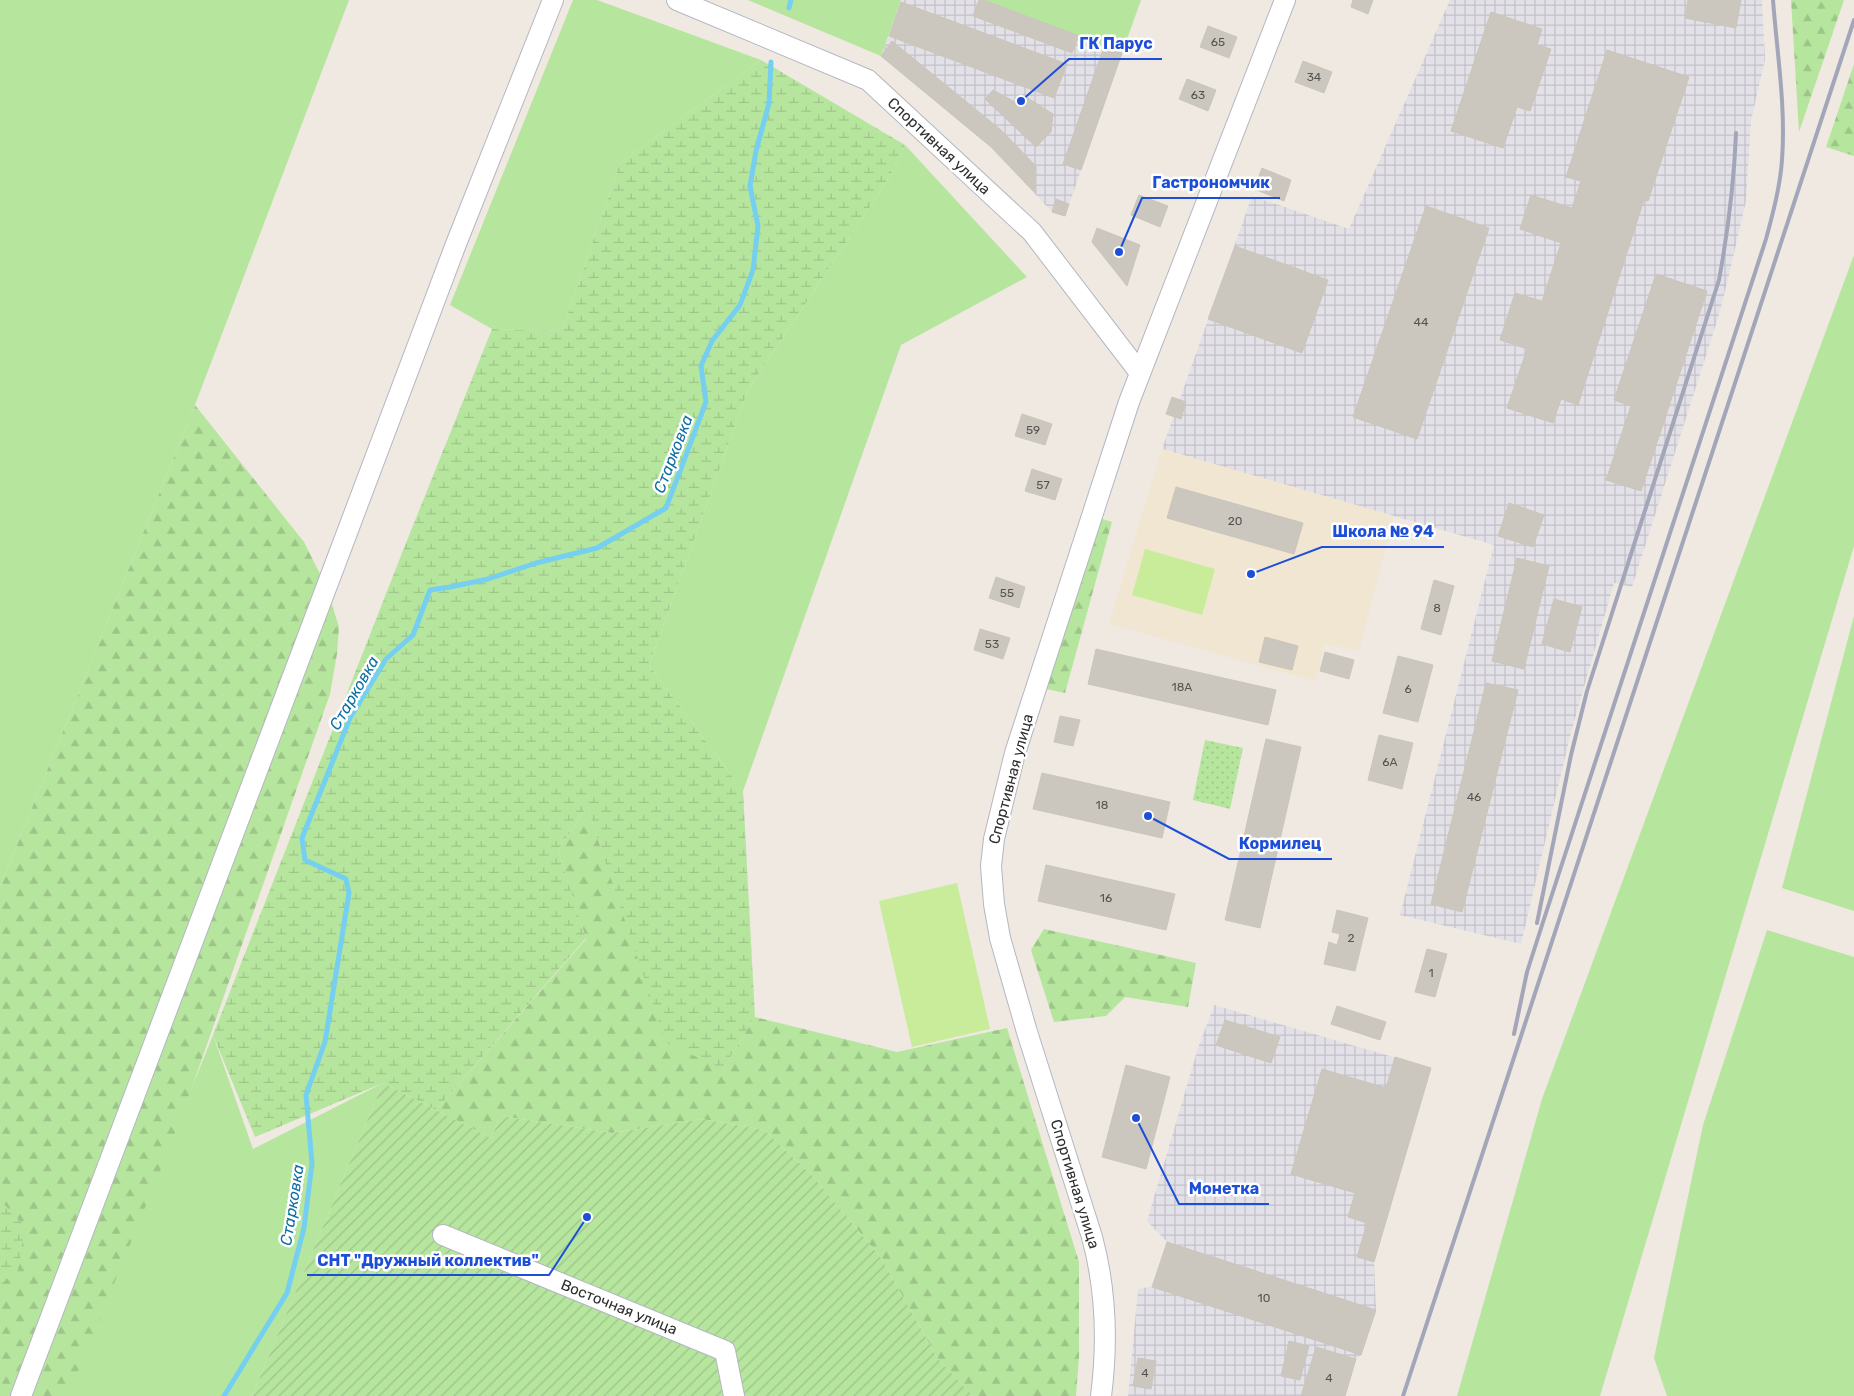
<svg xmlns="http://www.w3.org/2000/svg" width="1854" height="1396" viewBox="0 0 1854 1396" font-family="Rubik,sans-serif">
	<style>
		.industrial { fill: url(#industrial-grid) }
		.education { fill: #f0e6d1 }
		.grass { fill: #b6e59e }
		.forest { fill: url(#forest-firs) }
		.wetland { fill: url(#wetland-marsh) }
		.park { fill: url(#park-dots) }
		.garden { fill: url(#garden-furrows) }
		.pitch { fill: #c9ec9a }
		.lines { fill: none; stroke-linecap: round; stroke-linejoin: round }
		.stream { stroke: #75cff0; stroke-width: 5 }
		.building { fill: #cbc7bf; stroke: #cbc5ba }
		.minor-casing { stroke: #b4b7c1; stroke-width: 22 }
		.minor { stroke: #fff; stroke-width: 20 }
		.rail { stroke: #a3a6b8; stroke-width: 4 }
		.labels { text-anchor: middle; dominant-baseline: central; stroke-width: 5; stroke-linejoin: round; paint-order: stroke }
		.number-label { font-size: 12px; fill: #555452 }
		.street-label { font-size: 15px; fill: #2e2e2e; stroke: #fff }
		.water-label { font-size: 16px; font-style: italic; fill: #0d6fa3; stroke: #fff }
		.leader { fill: none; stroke: #1d4ed8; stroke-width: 2 }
		.callout-dot { fill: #1d4ed8; stroke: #fff; stroke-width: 2 }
		.callout-label { font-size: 16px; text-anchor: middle; font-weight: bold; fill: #1d4ed8; stroke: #fff; stroke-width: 5; stroke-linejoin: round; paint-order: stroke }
	</style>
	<defs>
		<pattern id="industrial-grid" width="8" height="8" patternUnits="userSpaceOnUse" patternTransform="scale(1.25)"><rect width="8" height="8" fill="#e3e1e8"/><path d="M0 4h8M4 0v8" fill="none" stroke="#c3c1c7"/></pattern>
		<pattern id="forest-firs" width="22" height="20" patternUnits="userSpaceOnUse" patternTransform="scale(1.25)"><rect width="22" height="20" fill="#b6e59e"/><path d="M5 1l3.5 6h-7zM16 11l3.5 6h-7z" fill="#9dc588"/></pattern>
		<pattern id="wetland-marsh" width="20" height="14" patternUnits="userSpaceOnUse" patternTransform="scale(1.25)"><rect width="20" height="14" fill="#b6e59e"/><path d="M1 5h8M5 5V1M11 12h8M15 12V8" fill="none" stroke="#9dc588"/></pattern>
		<pattern id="park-dots" width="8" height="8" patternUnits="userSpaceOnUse" patternTransform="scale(1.25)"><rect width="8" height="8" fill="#b6e59e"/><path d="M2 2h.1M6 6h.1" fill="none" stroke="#9dc588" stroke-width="1.8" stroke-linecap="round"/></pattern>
		<pattern id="garden-furrows" width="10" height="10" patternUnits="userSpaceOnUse" patternTransform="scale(1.25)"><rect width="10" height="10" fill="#b6e59e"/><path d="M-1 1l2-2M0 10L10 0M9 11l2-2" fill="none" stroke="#9dc588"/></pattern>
	</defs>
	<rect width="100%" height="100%" fill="#efe9e1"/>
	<path class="industrial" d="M902,0H984L1122,53L1065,216L1052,212L991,147L881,56Z
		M1450,0H1762L1765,60L1751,121L1746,201L1729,275L1719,315L1632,587L1614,583L1570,736L1521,944L1400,915L1494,545L1162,449L1252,196L1349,229Z
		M1214,1005L1431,1068L1374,1262L1376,1310L1361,1355L1356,1359L1345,1396H1128L1138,1289L1153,1286L1167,1242L1147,1221L1198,1048Z"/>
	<path class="education" d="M1162,449L1394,516L1359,651L1325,644L1315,681L1109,624Z"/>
	<path class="grass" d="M0,0H349L195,405L0,887Z
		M573,0H597L761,60L620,163L562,331L492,329L450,305Z
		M748,0H901L881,56Z
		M985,0H1141L1122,53Z
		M905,145L1027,277L901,345L743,791L649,665L748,390L889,178Z
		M1854,255V546L1600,1396H1457L1542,1099Z
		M1854,616V911L1782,888Z
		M1767,930L1854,957V1396H1667L1654,1358L1703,1125Z
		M213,1035L253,1149L383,1083L252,1396H67Z"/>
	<path class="forest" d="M1791,0H1844L1799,132Z
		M1854,64V156L1826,147Z
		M195,405L304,542L326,586L339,627L337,654L330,694L178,1127L68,1396H0V887Z
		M1096,517L1112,522L1065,693L1042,688Z
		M587,807L623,912L723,1069L755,1017L897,1052L1007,1028L1079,1262V1357L1076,1396H973L938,1359L881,1258L812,1175L764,1130L702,1119L612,1133L501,1116L491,1138L436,1110L586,939L558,850Z
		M1044,929L1196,963L1188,1007L1125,997L1106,1016L1054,1022L1031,950Z"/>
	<path class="wetland" d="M761,60L905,145L889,178L748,390L649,665L743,791L755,1017L723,1069L666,1043L587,807L558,850L586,938L436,1110L383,1083L255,1137L213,1035L402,553L492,329L562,331L620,163Z
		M0,1202L4,1204L25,1226L18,1270L0,1285Z"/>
	<path class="park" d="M1205,740L1243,748L1230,809L1193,800Z"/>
	<path class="garden" d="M383,1083L491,1138L501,1116L612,1133L702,1119L764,1130L812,1175L881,1258L938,1359L973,1396H252Z"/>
	<path class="pitch" d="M1145,549L1215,569L1202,615L1132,595Z
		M957,883L990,1029L912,1047L879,901Z"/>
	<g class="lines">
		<path class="stream" d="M789,8L791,0
			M224,1396L287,1293L304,1228L312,1163L306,1095L325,1042L349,893L346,879L305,860L302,838L350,718L386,659L413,635L430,590L450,587L488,579L536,563L597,548L666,508L706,402L701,366L712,341L740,305L753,270L758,226L750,186L756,151L769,103L771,62"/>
	</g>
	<path class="building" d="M979,0H984L1079,36L1072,53L973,16Z
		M1353,0H1373L1368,14L1351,7Z
		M1688,0H1741L1736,28L1685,18Z
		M901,2L1067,64L1054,98L889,36Z
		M1491,12L1542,29L1537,45L1551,49L1530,111L1517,107L1503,148L1451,131Z
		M1208,26L1237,37L1229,58L1200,47Z
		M892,41L1001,130L1036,166V194L991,147L881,56Z
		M1104,47L1122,53L1081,170L1063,164Z
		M1607,50L1689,77L1648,201L1644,200L1578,405L1561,399L1553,423L1507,408L1527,349L1500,340L1515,293L1542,301L1561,243L1520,229L1531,195L1572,208L1581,181L1566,177Z
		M1303,61L1332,72L1324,93L1295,82Z
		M1187,79L1216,90L1208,111L1179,99Z
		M993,90L1017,103L1023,95L1053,114L1051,132L1036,147L985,99Z
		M1262,168L1291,180L1284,201L1254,189Z
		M1139,195L1168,206L1160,227L1131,215Z
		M1056,199L1069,204L1065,216L1052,212Z
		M1426,206L1489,228L1417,439L1353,417Z
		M1097,228L1140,245L1127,286L1092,242Z
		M1235,246L1328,280L1302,353L1208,319Z
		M1656,274L1707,291L1641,491L1606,480L1631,406L1614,400Z
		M1172,397L1186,402L1181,419L1166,414Z
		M1022,414L1052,424L1045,445L1015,436Z
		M1032,469L1062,479L1055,500L1025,491Z
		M1176,487L1303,523L1294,554L1167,518Z
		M1509,503L1544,515L1533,547L1498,536Z
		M1517,558L1549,566L1524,669L1492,661Z
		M996,577L1025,587L1019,608L989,598Z
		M1434,580L1454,586L1441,635L1421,629Z
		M1554,599L1582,607L1570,652L1542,644Z
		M980,629L1010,638L1003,659L974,650Z
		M1265,637L1298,646L1292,670L1259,662Z
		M1096,649L1276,690L1268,725L1088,684Z
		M1325,652L1354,660L1349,679L1320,671Z
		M1398,656L1433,665L1418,722L1383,713Z
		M1486,683L1518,690L1462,912L1431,904Z
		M1060,716L1080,720L1073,746L1054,742Z
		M1379,735L1413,743L1402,789L1368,780Z
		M1266,739L1301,747L1260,928L1225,920Z
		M1042,773L1170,802L1162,838L1033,809Z
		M1046,865L1175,894L1166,930L1038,901Z
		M1337,910L1368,918L1355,971L1324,964L1329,942L1337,945L1340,934L1332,932Z
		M1427,949L1447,954L1435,997L1415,992Z
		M1337,1006L1386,1022L1380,1040L1331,1024Z
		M1225,1020L1280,1037L1271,1063L1216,1045Z
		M1395,1057L1431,1068L1374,1262L1357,1257L1367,1223L1348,1217L1355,1193L1291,1174L1322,1069L1386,1088Z
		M1126,1065L1170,1077L1146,1169L1102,1157Z
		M1167,1242L1376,1310L1361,1355L1152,1287Z
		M1289,1341L1309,1346L1300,1380L1281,1376Z
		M1316,1347L1356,1359L1345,1396H1301Z
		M1138,1358L1156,1361L1151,1389L1133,1386Z"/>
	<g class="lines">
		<defs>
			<path id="minor" d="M677,0L868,80L1032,232L1140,373
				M443,1235L725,1351L734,1396
				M21,1396L456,244L553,0
				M1101,1396C1108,1342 1106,1289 1092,1237L1027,1032L1000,938L994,904L991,866L994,839L1015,753L1129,402L1285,0"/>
		</defs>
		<use href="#minor" class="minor-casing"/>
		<use href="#minor" class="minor"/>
		<path class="rail" d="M1537,923L1571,755L1587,691L1719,280C1728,231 1734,183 1736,133
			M1514,1034L1527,972L1544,919L1766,239C1773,213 1780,187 1782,160C1786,107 1777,53 1773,0
			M1403,1396L1854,20"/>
	</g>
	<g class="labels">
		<g class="number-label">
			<text x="1218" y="42">65</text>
			<text x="1314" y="77">34</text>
			<text x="1198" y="95">63</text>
			<text x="1421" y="322">44</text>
			<text x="1033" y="430">59</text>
			<text x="1043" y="485">57</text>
			<text x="1235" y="521">20</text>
			<text x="1007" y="593">55</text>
			<text x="1437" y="608">8</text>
			<text x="992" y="644">53</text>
			<text x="1182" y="687">18А</text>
			<text x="1408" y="689">6</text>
			<text x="1390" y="762">6А</text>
			<text x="1474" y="797">46</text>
			<text x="1102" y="805">18</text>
			<text x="1106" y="898">16</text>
			<text x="1351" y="938">2</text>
			<text x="1431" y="973">1</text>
			<text x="1264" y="1298">10</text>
			<text x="1145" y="1373">4</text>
			<text x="1329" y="1378">4</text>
		</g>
		<g class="street-label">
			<text transform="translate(939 146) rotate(43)">Спортивная улица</text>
			<text transform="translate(1011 779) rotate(-75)">Спортивная улица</text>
			<text transform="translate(1075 1184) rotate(73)">Спортивная улица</text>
			<text transform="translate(619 1307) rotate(22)">Восточная улица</text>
		</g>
		<g class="water-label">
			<text transform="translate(673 454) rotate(-69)">Старковка</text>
			<text transform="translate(354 693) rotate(-60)">Старковка</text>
			<text transform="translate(292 1205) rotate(-81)">Старковка</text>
		</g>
	</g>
	<path class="leader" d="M1021 101L1069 59H1162M1119 252L1142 198H1280M1251 574L1322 547H1444M1148 816L1229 859H1332M1136 1118L1179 1204H1269M587 1217L549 1275H307"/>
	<g class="callout-dot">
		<circle cx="1021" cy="101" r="5"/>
		<circle cx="1119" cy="252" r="5"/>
		<circle cx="1251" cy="574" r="5"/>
		<circle cx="1148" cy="816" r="5"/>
		<circle cx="1136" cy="1118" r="5"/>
		<circle cx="587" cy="1217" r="5"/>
	</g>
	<g class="callout-label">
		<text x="1116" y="49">ГК Парус</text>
		<text x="1211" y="188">Гастрономчик</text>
		<text x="1383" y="537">Школа № 94</text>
		<text x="1280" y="849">Кормилец</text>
		<text x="1224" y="1194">Монетка</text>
		<text x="428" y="1266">СНТ "Дружный коллектив"</text>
	</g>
</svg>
